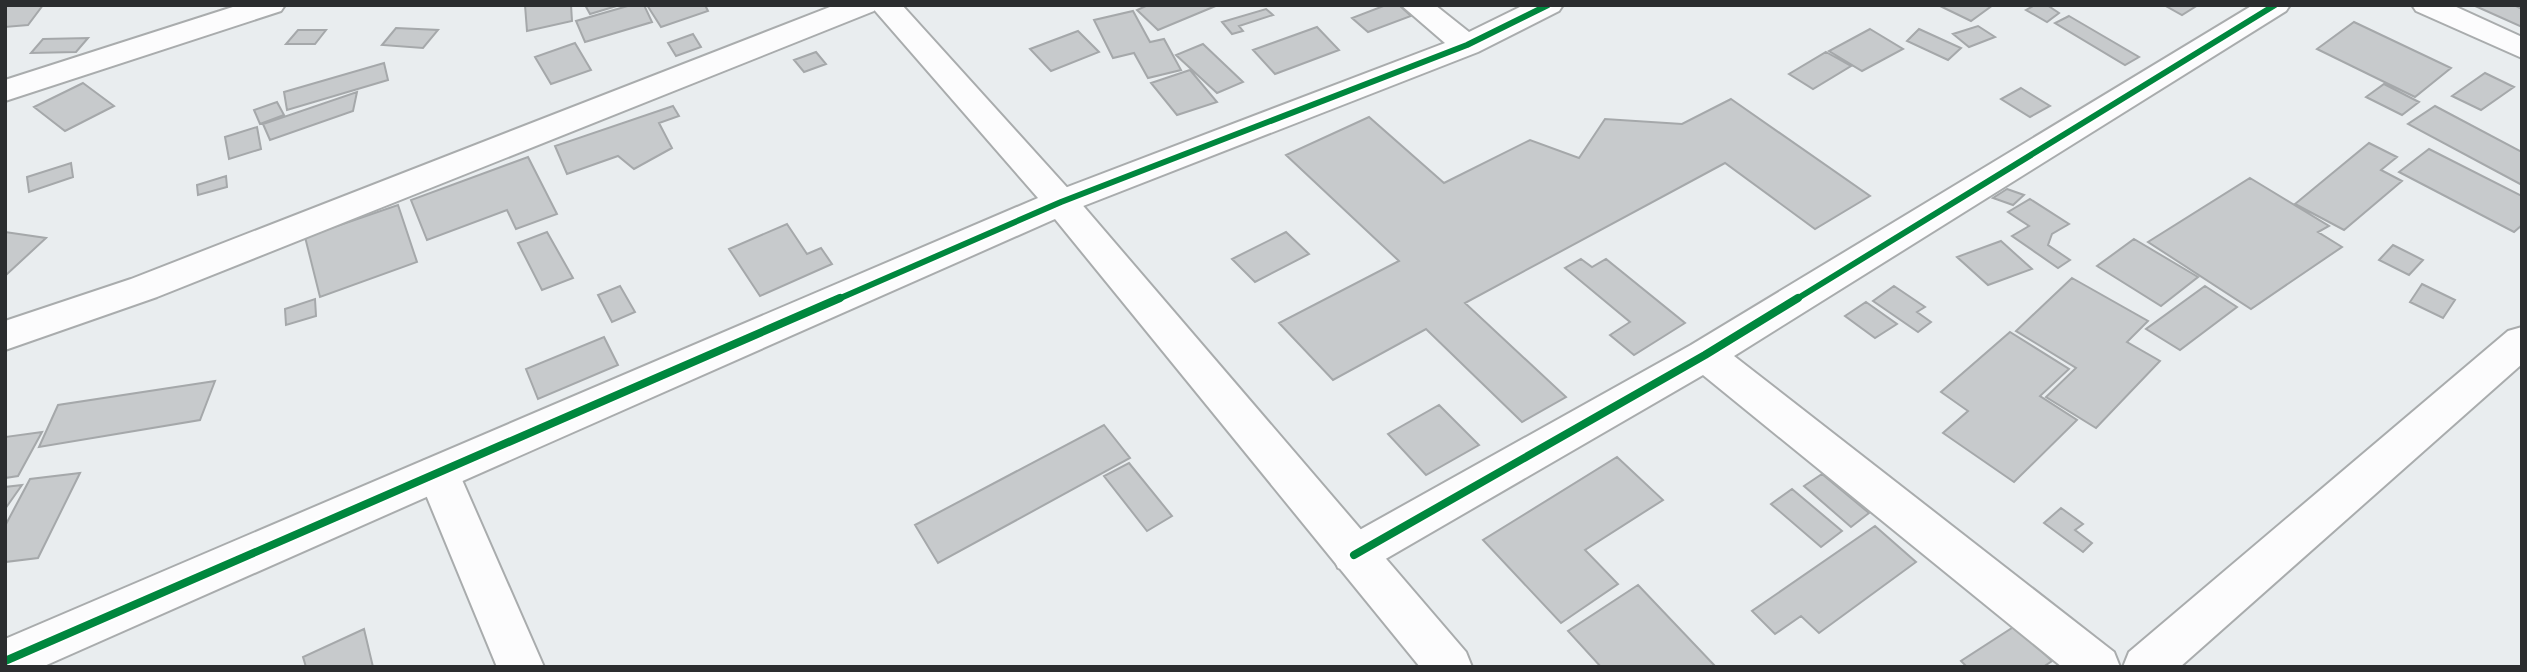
<svg xmlns="http://www.w3.org/2000/svg" width="2527" height="672" viewBox="0 0 2527 672" font-family="Poppins,sans-serif">
	<style>
		.building { fill: #c7cacc; stroke: #a5a8aa; stroke-width: 2 }
		.lines { fill: none; stroke-linecap: round; stroke-linejoin: round }
		.street-casing { stroke: #a9acad; stroke-width: 4 }
		.secondary-casing { stroke: #a9acad; stroke-width: 4 }
		.street { fill: #fcfcfd; fill-rule: evenodd }
		.secondary { fill: #fcfcfd; fill-rule: evenodd }
		.cycleway-far1-casing { stroke: #fff; stroke-width: 10 }
		.cycleway-casing { stroke: #fff; stroke-width: 12 }
		.cycleway-far1 { stroke: #00873e; stroke-width: 6 }
		.cycleway { stroke: #00873e; stroke-width: 8 }
	</style>
	<rect width="100%" height="100%" fill="#e9edef"/>
	<path class="building" d="M5,5H43L28,25L5,27Z
		M525,5H571L572,21L527,31Z
		M585,5H620L590,14Z
		M631,5H644L652,22L585,42L576,21Z
		M647,5H705L708,11L661,27Z
		M1148,5H1218L1158,30L1137,10Z
		M1386,5H1399L1411,16L1368,32L1352,18Z
		M1938,5H1993L1971,21Z
		M2035,5H2047L2059,13L2047,22L2026,10Z
		M2164,5H2198L2182,15Z
		M2473,5H2514L2522,9V27Z
		M1266,9L1273,15L1239,26L1243,31L1232,34L1222,22Z
		M1133,11L1150,42L1164,39L1181,70L1148,78L1134,53L1113,58L1094,20Z
		M2069,16L2139,57L2125,65L2055,23Z
		M2354,22L2451,68L2415,97L2317,49Z
		M1978,26L1995,37L1969,47L1953,34Z
		M1317,27L1339,50L1275,74L1253,50Z
		M396,28L438,30L423,48L382,45Z
		M1870,29L1903,49L1862,71L1829,51Z
		M1919,29L1961,48L1948,60L1907,41Z
		M298,30H326L315,44H286Z
		M1078,31L1099,52L1051,71L1030,49Z
		M693,34L701,47L676,56L668,43Z
		M88,38L76,52L31,53L43,39Z
		M575,43L591,70L551,84L535,57Z
		M1203,44L1243,82L1217,93L1176,55Z
		M816,52L826,64L804,72L794,60Z
		M1826,52L1851,66L1813,89L1789,74Z
		M384,63L388,80L287,110L284,92Z
		M1190,70L1217,102L1177,115L1151,83Z
		M2485,73L2514,87L2481,110L2452,96Z
		M83,83L114,106L65,131L34,107Z
		M2384,84L2419,102L2402,115L2366,97Z
		M2021,88L2050,106L2030,117L2001,99Z
		M357,92L353,111L270,140L263,124Z
		M1731,99L1870,196L1815,229L1725,163L1465,303L1566,397L1522,422L1426,329L1333,380L1279,323L1399,261L1286,155L1369,117L1444,183L1530,140L1579,158L1605,119L1682,124Z
		M277,102L284,115L260,124L254,110Z
		M673,106L679,116L659,123L672,148L634,169L618,156L567,174L555,146Z
		M2435,106L2522,152V185L2408,124Z
		M257,127L261,149L229,159L225,137Z
		M2369,143L2397,157L2381,170L2402,181L2344,230L2295,204Z
		M2429,149L2522,196V225L2514,232L2399,172Z
		M528,157L557,214L516,229L507,210L427,240L411,200Z
		M71,163L73,177L29,192L27,177Z
		M226,176L227,187L198,195L197,185Z
		M2250,178L2329,226L2318,232L2342,247L2251,309L2148,242Z
		M2007,189L2024,195L2013,205L1993,198Z
		M2030,199L2069,224L2052,234L2048,245L2070,260L2058,268L2012,236L2029,226L2008,212Z
		M398,205L417,262L320,297L305,237Z
		M787,224L807,254L821,248L832,264L760,296L729,249Z
		M5,232L46,238L6,275H5Z
		M547,232L573,278L542,290L518,243Z
		M1286,232L1309,254L1255,282L1232,259Z
		M2134,239L2198,277L2161,306L2097,266Z
		M2001,241L2032,269L1988,285L1957,257Z
		M2393,245L2423,260L2409,275L2379,260Z
		M1581,259L1592,267L1606,259L1685,323L1634,355L1610,335L1630,322L1565,268Z
		M2072,278L2148,321L2127,342L2160,361L2096,428L2046,397L2076,368L2016,331Z
		M2422,284L2455,300L2443,318L2410,302Z
		M620,286L635,312L612,322L598,295Z
		M1894,286L1925,307L1917,312L1931,322L1918,332L1873,301Z
		M2205,286L2237,307L2180,350L2146,329Z
		M315,299L316,316L286,325L285,309Z
		M1866,302L1897,324L1875,338L1845,316Z
		M2010,332L2069,369L2040,396L2077,420L2014,482L1943,433L1968,411L1941,392Z
		M604,337L618,365L538,399L526,369Z
		M215,381L200,420L39,447L58,405Z
		M1439,405L1479,445L1426,475L1388,434Z
		M1104,425L1130,458L938,563L915,525Z
		M42,432L18,476L5,478V437Z
		M1617,457L1663,500L1585,550L1618,584L1561,623L1483,540Z
		M1129,463L1172,516L1147,531L1104,476Z
		M80,473L38,558L5,562V526L30,479Z
		M1822,474L1869,513L1851,527L1804,486Z
		M22,485L5,509V487Z
		M1792,489L1842,531L1821,547L1771,504Z
		M2061,508L2083,524L2075,530L2092,543L2083,552L2044,523Z
		M1875,526L1916,562L1819,633L1801,616L1775,634L1752,611Z
		M1638,585L1716,667H1601L1568,631Z
		M2015,626L2052,661L2043,667H1967L1961,661Z
		M364,629L373,667H306L303,657Z"/>
	<g class="lines">
		<defs>
			<path id="street" d="M239,5H285L281,11L5,101V80Z
				M835,5H878L874,11L157,297L5,350V321L131,279Z
				M1401,5H1435L1469,32L1524,5H1563L1559,11L1478,52L1073,210L1061,214L1049,210L1043,202L1049,194L1445,43Z
				M2253,5H2290L2286,11L1734,356L2114,652L2120,667H2062L1703,375L1370,568L1354,574L1338,568L1332,555L1338,542L1691,345Z
				M2412,5H2452L2522,37V58L2416,11Z
				M2522,327V364L2180,667H2123L2129,652L2508,331Z
				M438,456L453,461L459,473L544,667H497L417,473L423,461Z"/>
			<path id="secondary" d="M870,5H902L1073,194L1466,652L1472,667H1420L1055,219L42,667H5V639L1038,198Z"/>
		</defs>
		<use href="#street" class="street-casing"/>
		<use href="#secondary" class="secondary-casing"/>
		<use href="#street" class="street"/>
		<use href="#secondary" class="secondary"/>
		<defs>
			<path id="cycleway-far1" d="M836,300L1061,202L1467,45L1548,5
				M1795,300L2275,5"/>
			<path id="cycleway" d="M1354,555L1705,355L1798,298
				M5,661L840,298"/>
		</defs>
		<use href="#cycleway-far1" class="cycleway-far1-casing"/>
		<use href="#cycleway" class="cycleway-casing"/>
		<use href="#cycleway-far1" class="cycleway-far1"/>
		<use href="#cycleway" class="cycleway"/>
	</g>
	<rect width="2527" height="672" fill="none" stroke="#2b2d2f" stroke-width="14"/>
</svg>
